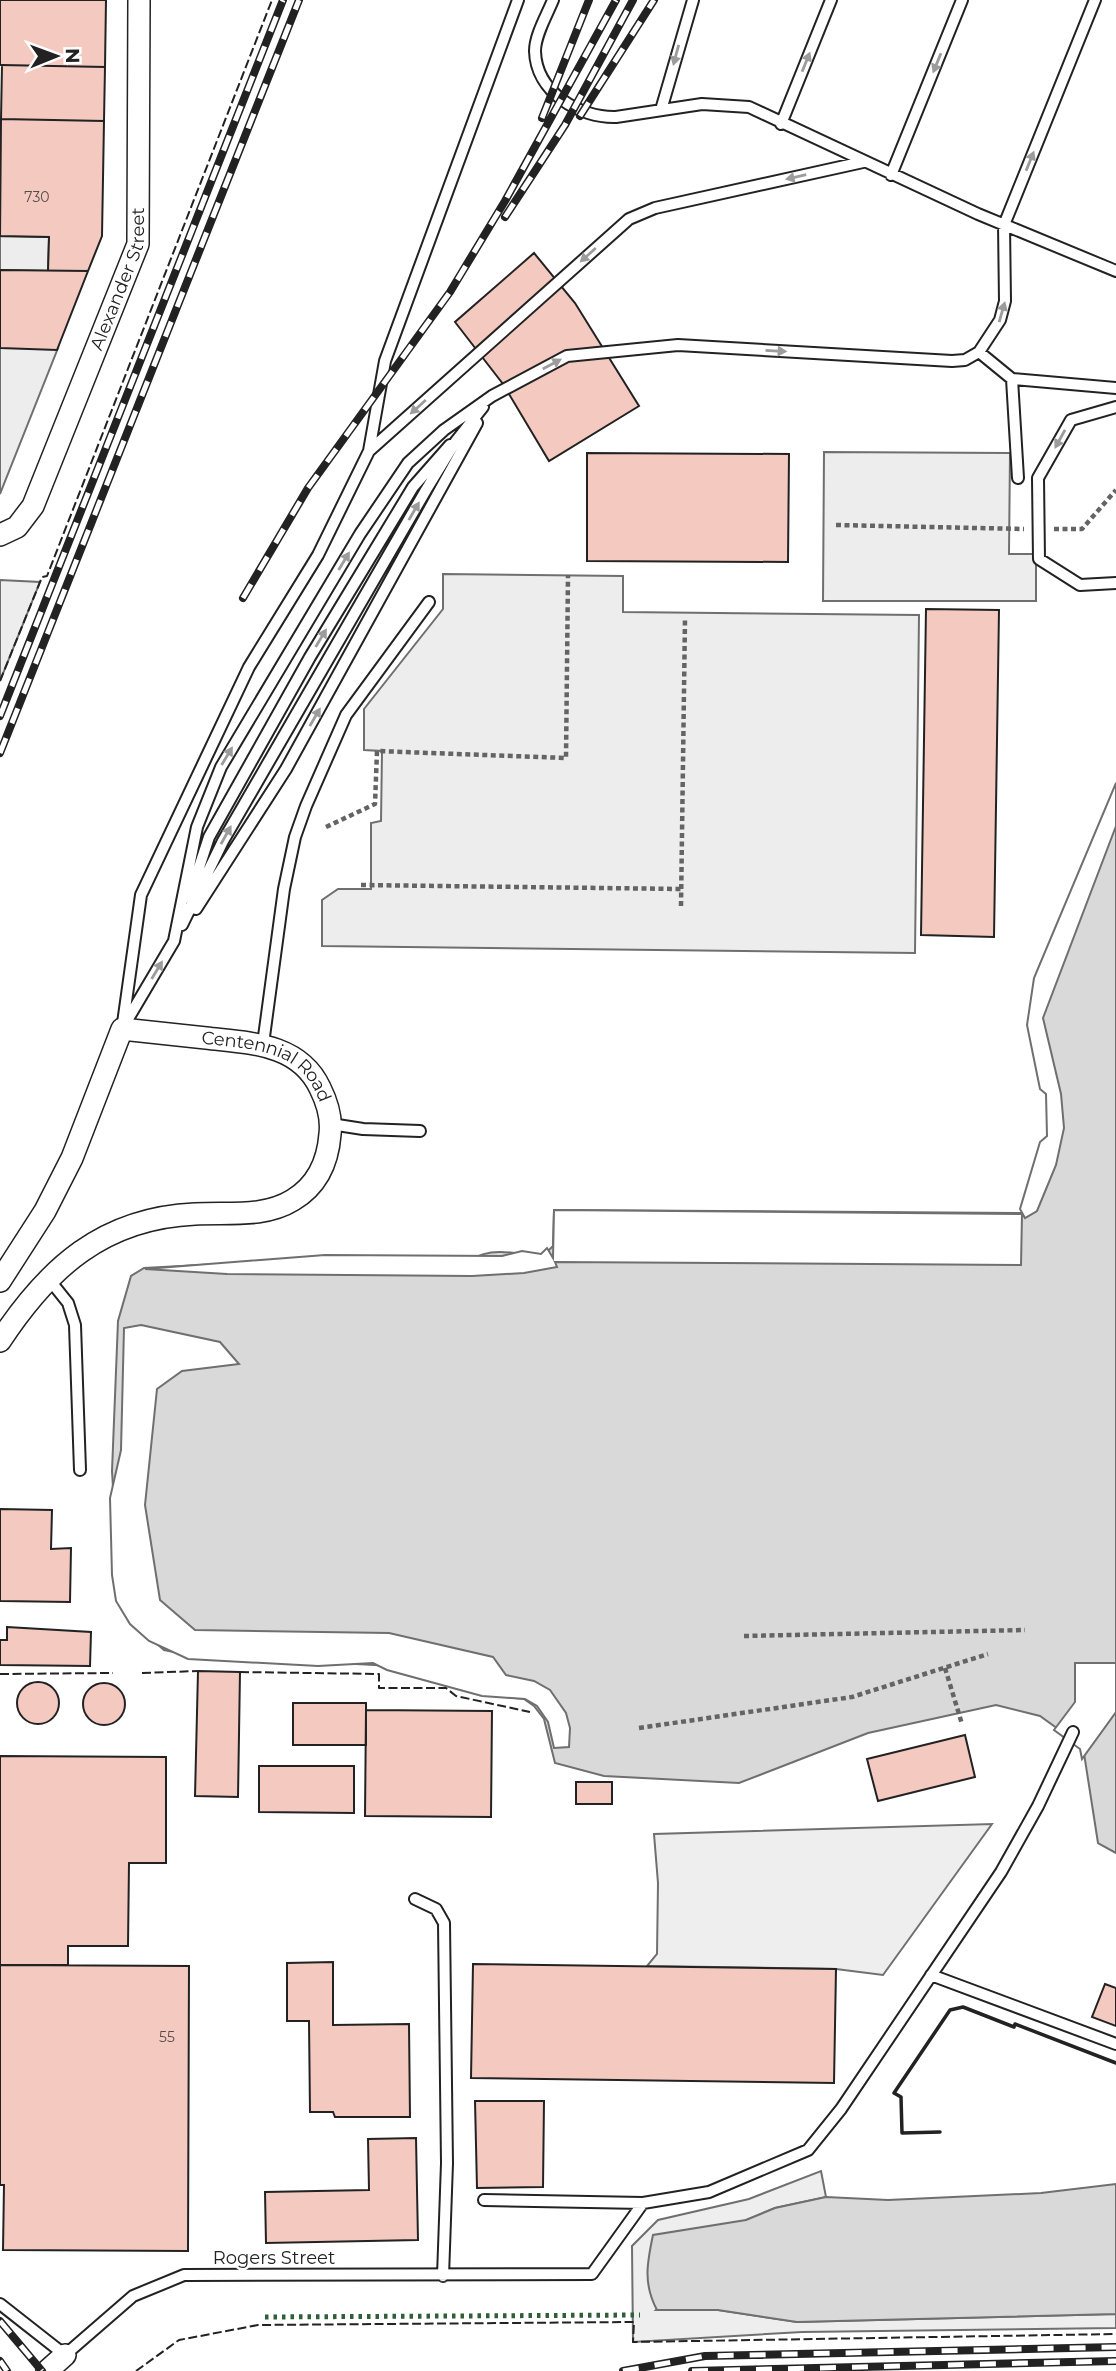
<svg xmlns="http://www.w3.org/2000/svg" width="1116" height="2371" viewBox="0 0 1116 2371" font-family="Montserrat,sans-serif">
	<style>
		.green { fill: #eee; stroke: #6f6f6f; stroke-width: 2 }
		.parking { fill: #ededed; stroke: #6f6f6f; stroke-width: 2 }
		.water { fill: #d9d9d9; stroke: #6f6f6f; stroke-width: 2 }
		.pier { fill: #fff; stroke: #6f6f6f; stroke-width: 2 }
		.building { fill: #f3c9c0; stroke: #222; stroke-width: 2 }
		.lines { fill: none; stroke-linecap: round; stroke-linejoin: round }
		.lane-casing { stroke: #222; stroke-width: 14 }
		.street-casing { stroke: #222; stroke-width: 24 }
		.path { stroke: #646464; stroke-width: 4.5; stroke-dasharray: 5 3.5; stroke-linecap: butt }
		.lane { stroke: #fff; stroke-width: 10 }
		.street { stroke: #fff; stroke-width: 21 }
		.rail-casing { stroke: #222; stroke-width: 8 }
		.rail { stroke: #fff; stroke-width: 5; stroke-dasharray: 16; stroke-linecap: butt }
		.hedge { stroke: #2f5e38; stroke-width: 5; stroke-dasharray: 3.5 5; stroke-linecap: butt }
		.fence { stroke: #222; stroke-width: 2; stroke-dasharray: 9 3.5; stroke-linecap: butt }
		.wall { stroke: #222; stroke-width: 3.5 }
		.oneway { fill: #9c9c9c }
		.labels { text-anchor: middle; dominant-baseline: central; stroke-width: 5; stroke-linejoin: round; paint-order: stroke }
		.number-label { font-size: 14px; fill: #564c4a }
		.street-label { font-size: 18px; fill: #222; stroke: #fff }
	</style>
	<rect width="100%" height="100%" fill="#fff"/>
	<path class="green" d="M992,1824L883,1975L836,1969L647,1966L657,1954L658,1883L654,1834Z
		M821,2171L826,2197L775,2208L746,2220L656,2310H718L797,2322L1116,2314V2328L802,2332L633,2342L632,2246L658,2220L749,2199Z"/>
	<path class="parking" d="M0,236L49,237L48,271L0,270Z
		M0,348H58L0,494Z
		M824,452L1010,453L1009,554H1036V601H823Z
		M443,574L623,576V612L919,615L915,953L322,946V900L338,889H371V823L381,821L382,751L364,750V709L443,609Z
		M0,580L40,582L0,681Z"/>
	<path class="water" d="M1116,787V1853L1098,1843L1083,1747L1040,1716L996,1705L868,1733L739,1783L604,1776L555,1763L544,1719L534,1706L524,1699L487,1695L393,1666L189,1655L164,1650L130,1620L115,1594L116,1537L112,1471L118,1321L131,1276L144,1268L328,1258L471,1260C491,1246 519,1254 542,1257L553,1246L554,1210L1022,1213L1050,1137L1049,1091L1031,1025Z
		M1116,2184V2314L797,2322L718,2310H657C643,2284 647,2263 653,2235L746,2220L775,2208L826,2197L888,2200L1041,2193Z"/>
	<path class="pier" d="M1116,783V826L1043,1018L1061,1094L1064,1128L1056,1165L1037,1211L1025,1218L1020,1209L1040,1142L1047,1136L1046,1094L1040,1089L1027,1025L1034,978Z
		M554,1210L1022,1214L1021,1265L555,1262L557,1267L524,1273L472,1276L227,1274L145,1269L325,1255L502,1256L522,1251L541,1254L547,1248L553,1258Z
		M141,1325L220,1342L239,1364L182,1371L157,1389L145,1505L160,1600L195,1630L389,1633L493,1657L506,1675L534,1681L550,1690L566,1713L570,1728L569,1747L554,1748L548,1722L537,1706L525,1699L482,1696L387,1670L373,1663L318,1666L188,1659L149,1641L130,1624L116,1601L112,1575L110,1498L121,1450L124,1328Z
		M1075,1663H1116V1712L1082,1759L1080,1749L1054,1730L1075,1702Z"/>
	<path class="building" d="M0,0H106L105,67L0,65Z
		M2,65L105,67L104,121L1,119Z
		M1,119L104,121L102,236L88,271H48L49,237L0,236Z
		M534,253L575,303L639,406L549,461L503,384L455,322Z
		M0,270L88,271L57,350L0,348Z
		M587,453L789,454L788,562L587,561Z
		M926,609L999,610L994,937L921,935Z
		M0,1509L52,1510L51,1549L71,1548L70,1602L0,1601Z
		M7,1627L91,1632L90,1666L0,1665V1640H7Z
		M198,1671L240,1672L238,1797L195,1796Z
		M17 1703a21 21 0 1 1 42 0a21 21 0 1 1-42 0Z
		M83 1704a21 21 0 1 1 42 0a21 21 0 1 1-42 0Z
		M293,1703H366V1745H293Z
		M366,1710L492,1711L491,1817L365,1816Z
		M965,1735L975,1777L878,1801L867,1759Z
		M0,1756L166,1757V1863H129L128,1946H68V1965H0Z
		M259,1766H354V1813L259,1812Z
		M576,1782H612V1804H576Z
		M333,1962V2025L409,2024L410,2117H335L333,2112H310L309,2021H287V1963Z
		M473,1964L836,1969L834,2083L471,2078Z
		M0,1965L189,1966L188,2251L3,2250L4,2185H0Z
		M1105,1984L1116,1988V2026L1092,2017Z
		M475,2101H544L543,2187L477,2188Z
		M416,2138L418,2240L266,2243L265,2192L369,2190L368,2139Z"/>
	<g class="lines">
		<defs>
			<path id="lane" d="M553,0C547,15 535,35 535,51C536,92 579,118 616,117L702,104L749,107L978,214L1116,271
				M661,110L693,0
				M781,124L831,0
				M891,175L962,0
				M979,352L1012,379L1116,388
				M1012,379L1018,478
				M1116,407L1071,420L1038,478L1039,559L1080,585L1116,583
				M369,451L629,219L655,208L863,162
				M189,898L209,837L310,657L413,487L450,445
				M196,909L286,769L477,423
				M182,925L223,841L426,490L456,441L483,407
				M123,1023L141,895L249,667L318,555L369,451L385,361L518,0
				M122,1029L174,941L197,827L221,767L360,534L408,463L444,430L492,396L567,356L678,345L952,361L965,360L979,352L1000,320L1005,301L1004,225L1095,0
				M263,1044L284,889L295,837L306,806L346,715L429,602
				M331,1124L363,1129L420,1131
				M48,1278L68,1303L75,1325L80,1470
				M415,1899L436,1909L444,1923L447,2163L443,2276
				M931,1975L1116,2044
				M484,2200L643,2203
				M0,2304L65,2355L133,2296L184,2275L592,2274L643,2203L709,2192L808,2150L841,2109L1001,1872L1038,1806L1073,1732"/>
			<g id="street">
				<path id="s1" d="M0,535L17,527L33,506L138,244L139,0"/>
				<path id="s2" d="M0,1281L45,1211L72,1158L122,1029C150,1032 178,1035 206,1038C249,1043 299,1043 320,1088C327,1102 332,1118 330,1134C328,1161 318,1185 293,1200C264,1218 228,1212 195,1214C103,1218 48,1268 0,1341"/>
				<path d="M47,2371L65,2355"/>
			</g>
		</defs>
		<use href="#lane" class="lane-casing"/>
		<use href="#street" class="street-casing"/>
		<path class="path" d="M836,525L1024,529
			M1054,529H1082L1116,490
			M326,827L375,804L377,751L566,758L568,575
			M361,885L681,889
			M681,906L685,619
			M744,1636L1025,1630
			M945,1668L962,1724
			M639,1728L852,1697L988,1654"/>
		<use href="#lane" class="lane"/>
		<use href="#street" class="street"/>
		<defs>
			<path id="rail" d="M580,116L654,0
				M542,118L589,0
				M505,217L565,125L633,0
				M243,598L308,488L450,292L505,201L616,0
				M0,716L283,0
				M0,753L299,0
				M0,2321L42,2371
				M0,2361L7,2371
				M623,2371L705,2356L1116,2347
				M692,2371L1116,2361"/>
		</defs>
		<use href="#rail" class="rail-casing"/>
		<use href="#rail" class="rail"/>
		<path class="hedge" d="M265,2317L640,2315"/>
		<path class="fence" d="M0,681L42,577L47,576L272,0
			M240,1672L379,1674V1688H446L456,1696L530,1712
			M142,1673L198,1671
			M0,1674L113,1673
			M136,2371L179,2340L258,2325L634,2322L633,2342L1116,2334"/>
		<path class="wall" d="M940,2132L902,2133L901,2097L894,2093L950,2010L963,2007L1014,2027L1015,2024L1116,2063"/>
	</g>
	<defs><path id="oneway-solid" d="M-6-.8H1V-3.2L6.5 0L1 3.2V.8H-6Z" transform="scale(1.75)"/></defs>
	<g class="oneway">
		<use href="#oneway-solid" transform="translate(676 55) rotate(105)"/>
		<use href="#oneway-solid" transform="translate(806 62) rotate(-68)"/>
		<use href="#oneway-solid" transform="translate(937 63) rotate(112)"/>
		<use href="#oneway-solid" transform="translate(1030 161) rotate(-68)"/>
		<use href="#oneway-solid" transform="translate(796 177) rotate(167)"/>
		<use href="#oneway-solid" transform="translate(588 255) rotate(138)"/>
		<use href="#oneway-solid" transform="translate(1002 312) rotate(-74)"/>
		<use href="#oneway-solid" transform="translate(776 351) rotate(3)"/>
		<use href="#oneway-solid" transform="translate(552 364) rotate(-28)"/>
		<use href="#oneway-solid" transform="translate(418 407) rotate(138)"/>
		<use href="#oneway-solid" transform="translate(1060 439) rotate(119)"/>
		<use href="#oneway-solid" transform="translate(414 511) rotate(-60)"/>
		<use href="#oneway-solid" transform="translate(344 561) rotate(-59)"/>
		<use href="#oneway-solid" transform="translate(321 638) rotate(-59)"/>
		<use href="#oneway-solid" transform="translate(315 717) rotate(-60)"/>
		<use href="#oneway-solid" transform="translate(227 756) rotate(-59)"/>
		<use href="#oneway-solid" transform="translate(226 835) rotate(-61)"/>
		<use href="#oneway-solid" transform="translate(157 970) rotate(-59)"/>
	</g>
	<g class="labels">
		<g class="number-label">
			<text x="37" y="197">730</text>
			<text x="167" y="2037">55</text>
		</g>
		<g class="street-label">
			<text stroke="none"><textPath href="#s1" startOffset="289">Alexander Street</textPath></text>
			<text stroke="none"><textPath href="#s2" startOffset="436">Centennial Road</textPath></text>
			<text x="274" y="2258">Rogers Street</text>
		</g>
	</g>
	<g transform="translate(56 56) rotate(89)" stroke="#ffffff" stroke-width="5" paint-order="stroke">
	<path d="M0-5L12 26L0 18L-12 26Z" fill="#222222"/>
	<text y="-10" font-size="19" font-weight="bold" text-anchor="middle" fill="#222222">N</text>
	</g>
</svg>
